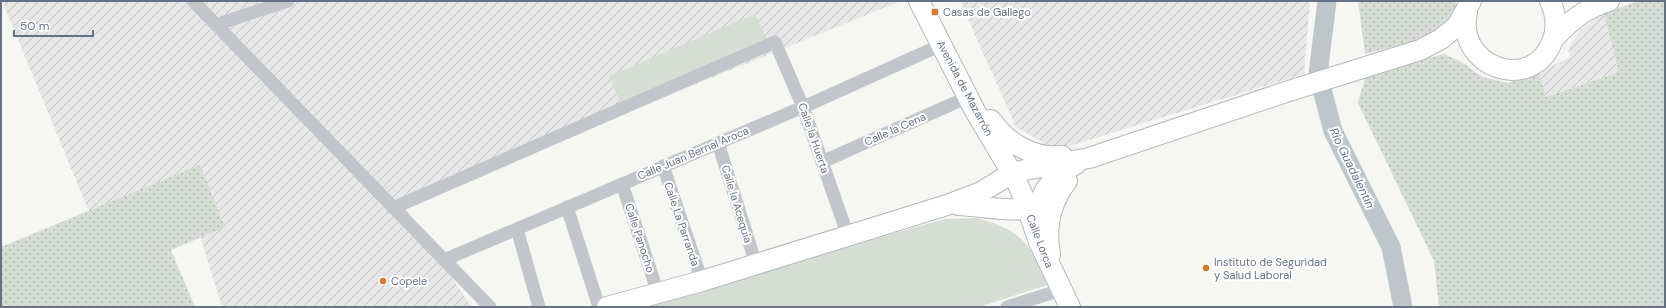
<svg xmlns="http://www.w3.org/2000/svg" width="1666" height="308" viewBox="0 0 1666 308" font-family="'DM Sans',sans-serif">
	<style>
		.industrial { fill: url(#industrial-furrows) }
		.grass { fill: url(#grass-dots) }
		.park { fill: #d6ddd5 }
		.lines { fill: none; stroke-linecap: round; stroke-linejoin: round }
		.river { stroke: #bec5cb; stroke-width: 19 }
		.primary-casing { stroke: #b5b8bd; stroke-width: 22 }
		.minor { stroke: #c2c5c9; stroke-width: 13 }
		.primary { stroke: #fff; stroke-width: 20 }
		.poi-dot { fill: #dc772d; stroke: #fff; stroke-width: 1.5 }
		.labels { text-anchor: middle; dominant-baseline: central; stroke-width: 4; stroke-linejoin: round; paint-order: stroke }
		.poi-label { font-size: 11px; fill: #667183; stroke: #fff; text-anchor: start }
		.street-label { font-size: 11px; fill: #667183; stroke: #fff }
		.water-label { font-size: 12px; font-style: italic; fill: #687886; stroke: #fff }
	</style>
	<defs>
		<pattern id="industrial-furrows" width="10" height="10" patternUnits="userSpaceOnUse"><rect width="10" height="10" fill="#e7e7e7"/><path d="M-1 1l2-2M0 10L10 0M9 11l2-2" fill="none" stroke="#bfc0c1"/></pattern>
		<pattern id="grass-dots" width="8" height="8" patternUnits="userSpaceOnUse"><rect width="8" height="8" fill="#d6ddd5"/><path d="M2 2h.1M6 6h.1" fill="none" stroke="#b1b8b2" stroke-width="1.8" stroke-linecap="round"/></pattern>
	</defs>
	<rect width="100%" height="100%" fill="#f6f6f3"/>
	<path class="industrial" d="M2,1H901L402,203L472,307H222L187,193L95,226Z
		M960,1H1310L1304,74L1056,150L1016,127Z
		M1604,13L1620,72L1545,97L1538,73L1570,57L1568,49L1581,29Z"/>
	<path class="grass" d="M1358,1H1456L1455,13L1432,37L1365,54Z
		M1639,1H1665V307H1439L1434,261L1358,103L1366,74L1444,54L1463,63L1482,77L1508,83L1538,73L1546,97L1619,72L1604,13Z
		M200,165L225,227L171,250L195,307H1V247Z"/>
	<path class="park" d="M755,14L768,42L621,103L609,76Z
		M976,218C993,222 1013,229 1025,243C1034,254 1041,272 1047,285L979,307H634L945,219Z"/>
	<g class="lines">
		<path class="river" d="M1327,1L1318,74L1333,131L1391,247L1403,307"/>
		<defs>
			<path id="primary" d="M919,1L975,111L1016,180L1024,198L1039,242L1070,307
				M1467,12C1455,67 1531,94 1552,42C1558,28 1556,14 1550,1
				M1554,38C1570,21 1586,8 1609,1
				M991,120C1007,143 1033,159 1062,156
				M958,205C975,205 1025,215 1036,205C1041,201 1043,194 1046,189C1053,178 1065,170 1076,164
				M1050,254C1045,227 1050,203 1067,181
				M607,307L702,281L947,205L981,192L1009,175L1020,171L1089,158L1289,91L1420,50L1441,39L1457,26L1471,1"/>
		</defs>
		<use href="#primary" class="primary-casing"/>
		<path class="minor" d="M193,1L490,307
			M219,26L224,22L288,1
			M718,143L756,264
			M822,162L968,97
			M663,166L702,281
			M622,184L658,293
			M567,207L599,307
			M393,208L775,42L803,107L848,236
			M517,229L539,307
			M444,260L810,104L941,45
			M1007,307L1061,290"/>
		<use href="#primary" class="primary"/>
	</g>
	<g class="poi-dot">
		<rect x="931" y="8" width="8" height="8" rx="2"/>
		<circle cx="1206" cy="268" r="4"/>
		<circle cx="383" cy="281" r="4"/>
	</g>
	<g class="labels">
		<g class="poi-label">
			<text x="943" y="12">Casas de Gallego</text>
			<text x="1214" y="262">Instituto de Seguridad<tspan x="1214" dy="13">y Salud Laboral</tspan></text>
			<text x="391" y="281">Copele</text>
		</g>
		<g class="street-label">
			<text transform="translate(965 88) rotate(62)">Avenida de Mazarrón</text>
			<text transform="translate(895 129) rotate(-24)">Calle la Cena</text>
			<text transform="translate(814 138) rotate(71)">Calle la Huerta</text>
			<text transform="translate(693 153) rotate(-23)">Calle Juan Bernal Aroca</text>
			<text transform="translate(737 204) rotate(73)">Calle la Acequia</text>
			<text transform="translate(682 224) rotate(71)">Calle La Parranda</text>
			<text transform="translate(640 238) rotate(72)">Calle Panocho</text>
			<text transform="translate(1040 241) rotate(69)">Calle Lorca</text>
		</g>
		<g class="water-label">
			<text transform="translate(1352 168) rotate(64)">Río Guadalentín</text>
		</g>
	</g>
	<rect width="1666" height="308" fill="none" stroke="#667183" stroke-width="4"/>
	<path d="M14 30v6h79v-6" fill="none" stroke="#667183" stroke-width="2"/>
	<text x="20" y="30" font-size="12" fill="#667183" stroke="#ffffff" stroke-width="3" paint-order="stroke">50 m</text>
</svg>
